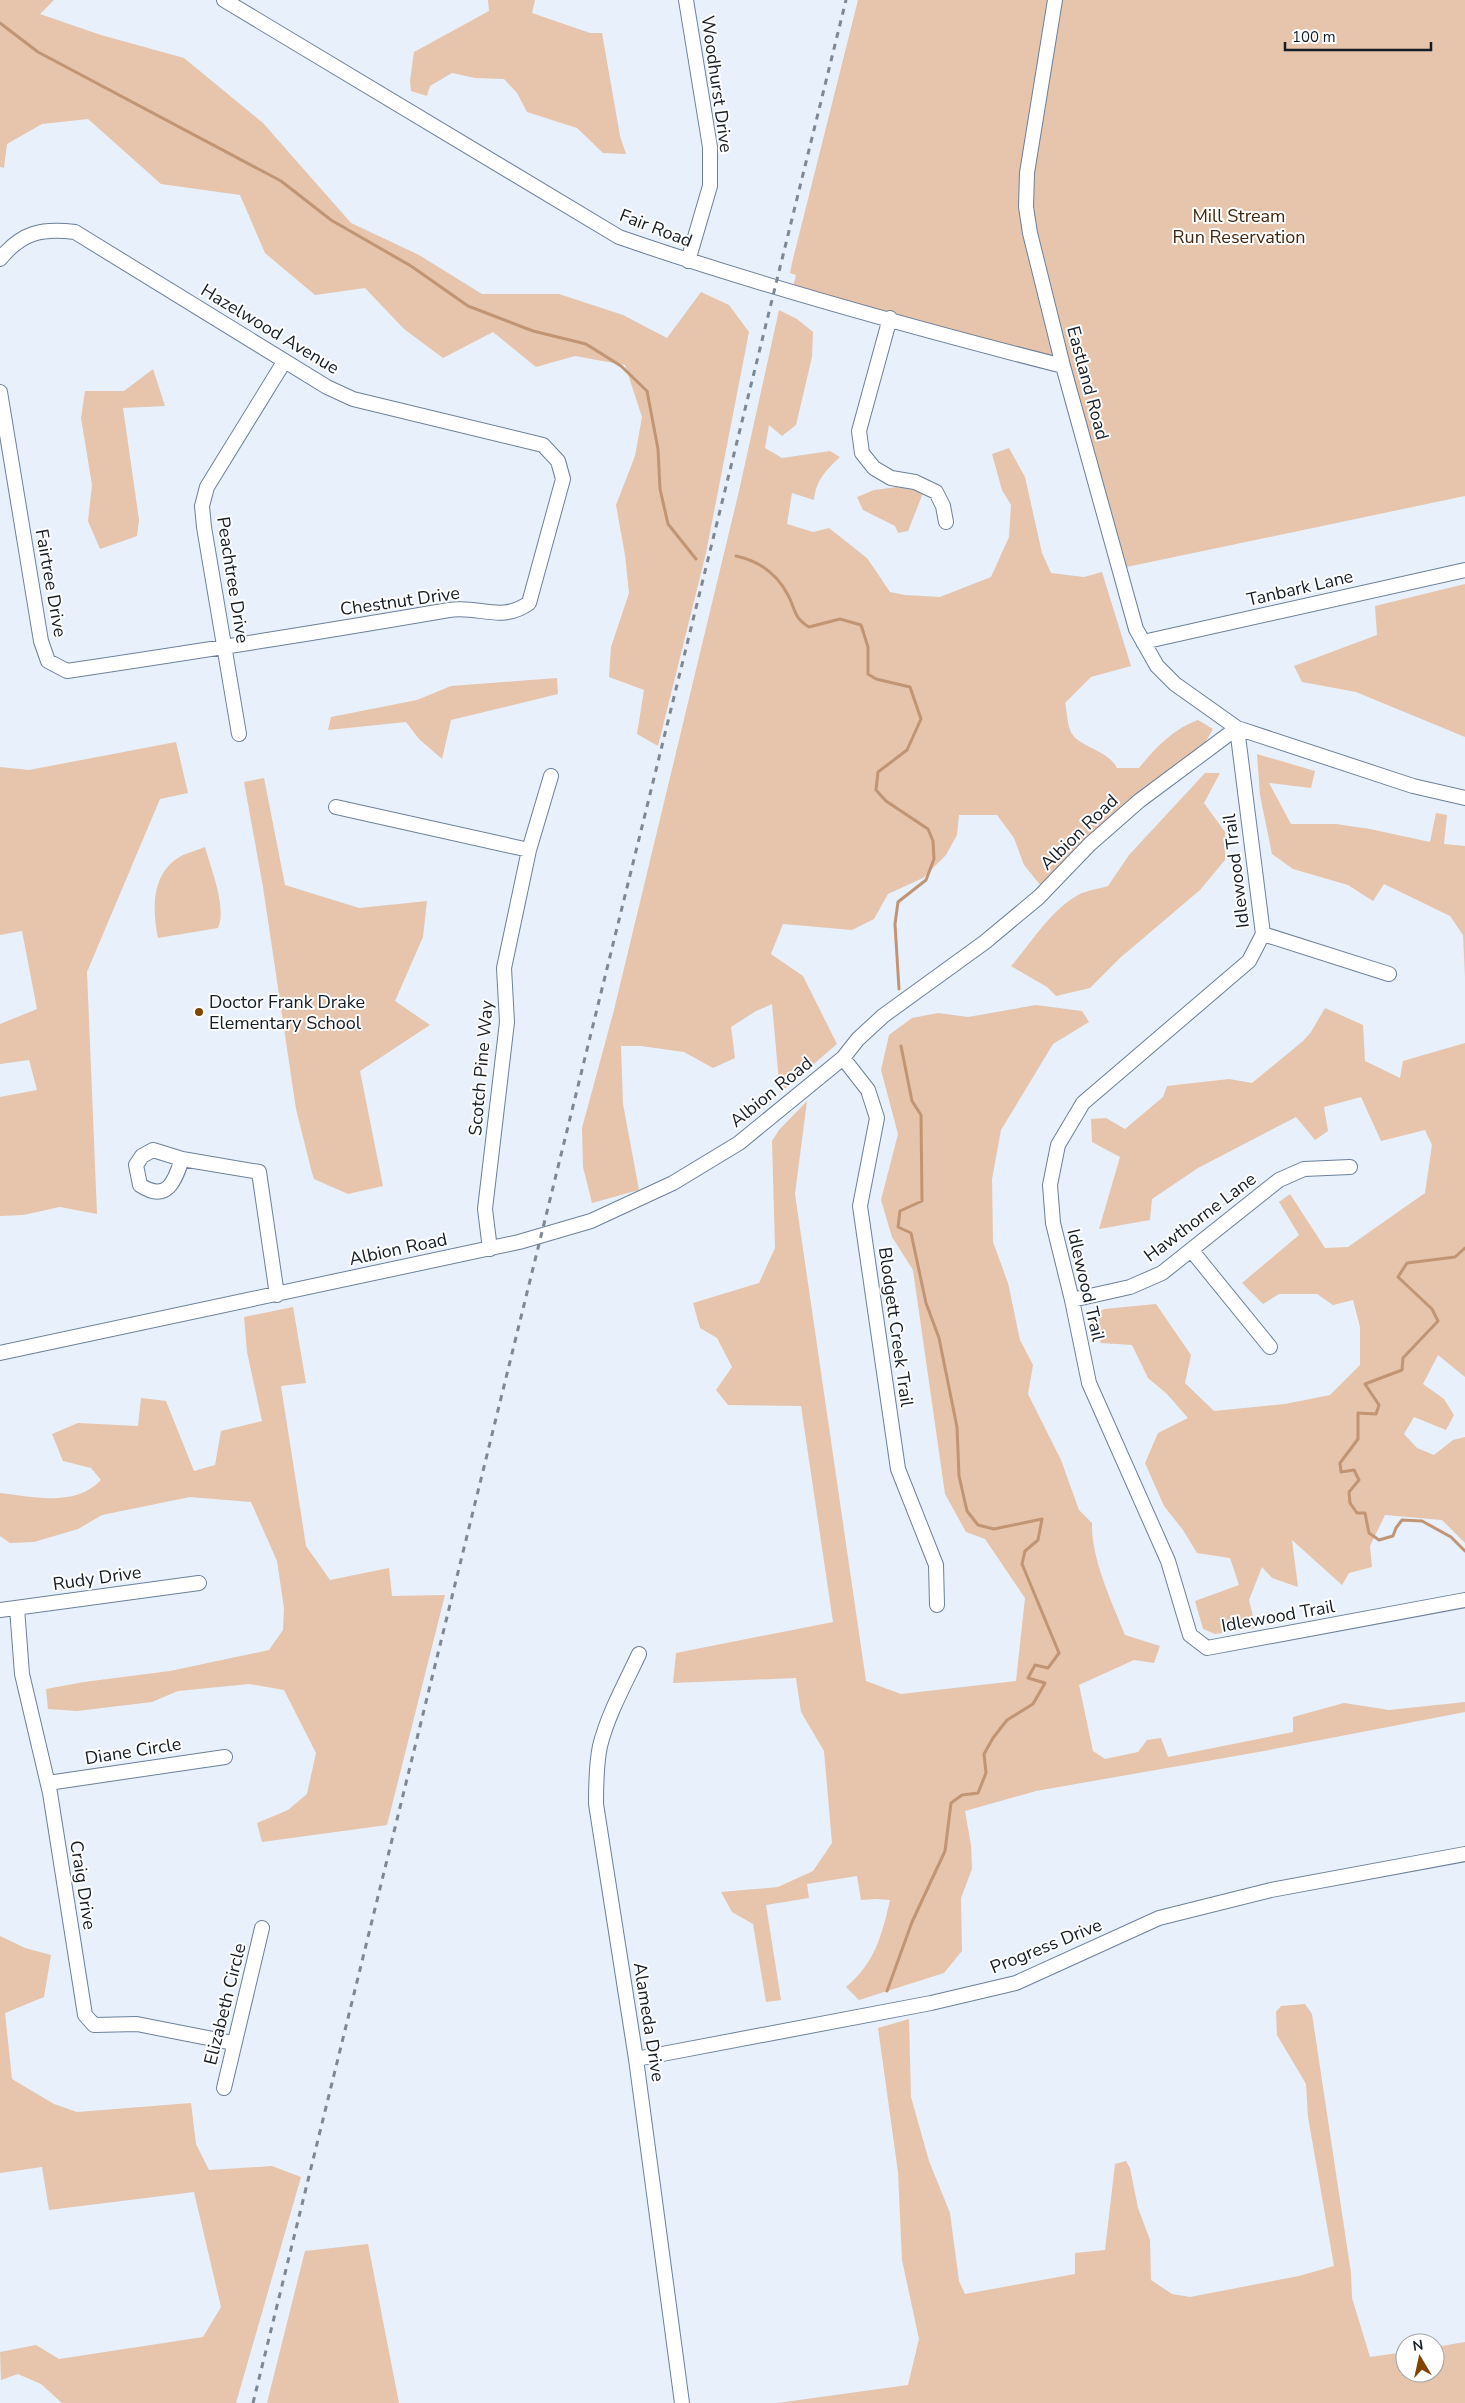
<svg xmlns="http://www.w3.org/2000/svg" width="1465" height="2403" viewBox="0 0 1465 2403" font-family="'Nunito Sans',sans-serif">
	<rect width="100%" height="100%" fill="#e7f0fb"/>
	<!-- green -->
	<path fill="#e6c5ac" d="M 0,0 L 54,0 L 40,14 L 101,35 L 184,58 L 263,123 L 351,223 L 419,255 L 482,294 L 559,294 L 623,315 L 667,338 L 701,292 L 729,305 L 749,332 L 706,553 L 658,746 L 637,734 L 644,690 L 609,677 L 611,647 L 629,593 L 625,555 L 616,505 L 635,456 L 642,417 L 625,365 L 575,356 L 536,367 L 493,332 L 443,358 L 404,329 L 365,288 L 315,295 L 265,253 L 240,195 L 161,184 L 88,119 L 42,124 L 7,144 L 4,168 L 0,167 Z
		M 488,0 L 535,0 L 532,13 L 590,33 L 602,33 L 620,136 L 626,154 L 603,153 L 577,128 L 527,112 L 517,93 L 504,79 L 475,78 L 452,73 L 430,86 L 427,96 L 411,91 L 410,81 L 414,52 L 489,11 Z
		M 858,0 L 1465,0 L 1465,496 L 1117,569 L 1064,369 L 792,291 L 796,275 L 790,273 L 792,263 Z
		M 779,310 L 797,319 L 813,332 L 812,357 L 796,425 L 782,436 L 769,425 L 765,448 L 782,458 L 830,451 L 840,457 C 826,470 816,480 814,500 L 792,493 L 787,524 L 813,532 L 829,528 L 867,558 L 890,592 L 905,595 L 940,597 L 991,577 L 1009,537 L 1011,505 L 1002,490 L 992,454 L 1009,448 L 1025,477 L 1042,553 L 1051,573 L 1084,577 L 1102,572 L 1131,666 L 1091,677 L 1065,703 C 1067,711 1067,722 1070,730 C 1076,747 1108,749 1117,768 L 1139,768 C 1155,748 1173,729 1198,720 L 1213,729 L 1205,743 L 1041,886 L 1024,865 L 1014,838 L 997,815 L 959,815 L 957,835 L 946,855 L 923,878 L 888,894 L 874,919 L 852,930 L 783,924 L 771,954 L 803,976 L 837,1044 L 780,1093 L 772,1004 L 756,1011 L 731,1027 L 735,1058 L 713,1068 L 684,1052 L 641,1046 L 621,1046 L 623,1104 L 639,1190 L 592,1203 L 583,1167 L 582,1128 L 614,1010 L 739,491 Z
		M 153,369 L 165,406 L 123,408 L 139,520 L 137,536 L 100,549 L 88,521 L 92,485 L 81,418 L 85,391 L 124,391 Z
		M 897,487 L 914,489 L 923,493 L 908,531 L 898,533 L 895,526 L 863,510 L 857,497 L 874,490 Z
		M 1465,584 L 1465,737 L 1356,692 L 1302,682 L 1294,666 L 1377,635 L 1375,606 Z
		M 557,678 L 558,694 L 451,720 L 442,759 L 419,739 L 406,722 L 328,730 L 331,717 L 417,700 L 451,686 Z
		M 176,742 L 188,793 L 160,799 L 87,972 L 97,1214 L 60,1207 L 23,1215 L 0,1216 L 0,1097 L 37,1090 L 29,1060 L 0,1064 L 0,1024 L 37,1009 L 22,931 L 0,935 L 0,767 L 29,770 Z
		M 1257,754 L 1315,771 L 1311,788 L 1269,783 L 1291,824 L 1336,824 L 1370,829 L 1430,842 L 1436,813 L 1447,815 L 1444,844 L 1465,846 L 1465,977 L 1463,935 L 1450,916 L 1384,884 L 1373,901 L 1348,885 L 1293,869 L 1272,854 L 1260,795 Z
		M 1205,773 L 1220,773 L 1204,803 L 1225,832 L 1225,860 L 1200,890 L 1120,958 L 1090,988 L 1056,996 L 1047,987 L 1011,966 C 1033,941 1049,912 1078,895 C 1087,890 1099,889 1108,886 L 1129,855 Z
		M 264,778 L 285,885 L 359,908 L 427,901 L 423,937 L 395,1001 L 430,1025 L 360,1071 L 383,1186 L 348,1194 L 314,1179 L 312,1173 L 296,1109 L 263,887 L 244,782 Z
		M 205,847 C 211,869 227,907 218,928 L 158,938 C 152,909 151,871 183,855 C 190,852 198,850 205,847 Z
		M 1036,1005 L 1082,1011 L 1089,1022 L 1053,1044 L 1001,1130 L 992,1179 L 993,1242 L 1008,1283 L 1020,1340 L 1033,1365 L 1028,1394 L 1061,1460 L 1079,1510 L 1092,1523 C 1091,1559 1112,1602 1125,1635 L 1160,1646 L 1154,1663 L 1134,1660 L 1079,1685 L 1093,1751 L 1105,1759 L 1138,1752 L 1147,1740 L 1161,1738 L 1168,1757 L 1293,1732 L 1293,1717 L 1344,1703 L 1389,1710 L 1465,1702 L 1465,1712 L 1264,1751 L 1036,1791 L 965,1811 L 971,1845 L 972,1869 L 961,1898 L 962,1951 L 944,1973 L 859,2000 L 846,1987 C 875,1963 882,1935 890,1900 L 876,1899 L 861,1900 L 857,1876 L 807,1884 L 809,1898 L 766,1905 L 781,2000 L 766,2002 L 753,1924 L 732,1912 L 721,1892 L 778,1887 L 813,1871 L 832,1843 L 824,1751 L 801,1712 L 796,1678 L 673,1683 L 676,1653 L 833,1622 L 801,1406 L 728,1405 L 716,1390 L 732,1367 L 717,1338 L 700,1328 L 693,1303 L 759,1283 L 775,1248 L 772,1141 L 779,1130 L 807,1101 L 795,1194 L 866,1681 L 901,1694 L 1016,1681 L 1025,1598 L 985,1539 L 966,1532 L 945,1494 L 913,1270 L 892,1237 L 881,1200 L 898,1134 L 881,1070 L 889,1035 L 912,1018 L 938,1013 L 968,1017 Z
		M 1325,1008 L 1363,1025 L 1365,1061 L 1400,1078 L 1403,1061 L 1465,1043 L 1465,1377 L 1438,1355 L 1423,1384 L 1444,1399 L 1454,1415 L 1446,1430 L 1414,1417 L 1404,1434 L 1417,1448 L 1434,1455 L 1453,1440 L 1465,1437 L 1465,1543 L 1442,1520 L 1385,1515 L 1370,1546 L 1372,1567 L 1349,1573 L 1342,1585 L 1292,1540 L 1298,1587 L 1272,1578 L 1262,1567 L 1249,1600 L 1256,1628 L 1215,1634 L 1203,1629 L 1195,1601 L 1239,1585 L 1230,1558 L 1197,1553 L 1183,1530 L 1164,1506 L 1145,1463 L 1158,1433 L 1188,1418 L 1167,1394 L 1148,1378 L 1132,1345 L 1101,1343 L 1089,1319 L 1104,1309 L 1156,1304 L 1191,1355 L 1185,1383 L 1214,1411 L 1285,1404 L 1330,1395 L 1360,1365 L 1360,1327 L 1353,1300 L 1333,1305 L 1317,1294 L 1279,1294 L 1263,1304 L 1242,1283 L 1299,1235 L 1279,1202 L 1290,1194 L 1325,1248 L 1348,1247 L 1425,1193 L 1432,1145 L 1425,1130 L 1381,1141 L 1361,1097 L 1324,1107 L 1328,1131 L 1315,1140 L 1296,1117 L 1198,1168 L 1152,1199 L 1150,1220 L 1099,1229 L 1120,1157 L 1092,1142 L 1091,1119 L 1106,1118 L 1125,1129 L 1163,1097 L 1167,1086 L 1229,1079 L 1252,1083 L 1303,1041 L 1311,1032 Z
		M 293,1307 L 306,1383 L 281,1386 L 306,1546 L 330,1580 L 389,1568 L 392,1596 L 445,1595 L 387,1825 L 262,1842 L 257,1823 L 288,1810 L 307,1794 L 316,1753 L 284,1690 L 249,1684 L 178,1691 L 152,1702 L 77,1711 L 48,1709 L 46,1689 L 84,1682 L 170,1671 L 269,1650 L 283,1630 L 284,1608 L 277,1561 L 251,1502 L 190,1497 L 102,1515 L 78,1529 L 34,1542 L 10,1543 L 0,1536 L 0,1493 C 33,1497 76,1507 101,1480 L 91,1468 L 63,1461 L 52,1434 L 78,1423 L 138,1426 L 141,1398 L 166,1401 L 194,1471 L 215,1465 L 221,1431 L 262,1421 L 247,1352 L 244,1317 Z
		M 0,1936 L 25,1948 L 51,1955 L 44,1997 L 5,2013 L 12,2079 L 54,2104 L 77,2112 L 191,2103 L 196,2144 L 209,2170 L 272,2166 L 301,2177 L 236,2403 L 62,2403 L 41,2384 L 18,2374 L 1,2380 L 0,2352 L 36,2345 L 59,2359 L 203,2337 L 221,2307 L 194,2192 L 49,2210 L 42,2167 L 0,2173 Z
		M 1305,2004 L 1312,2014 L 1351,2273 L 1352,2298 L 1370,2357 L 1405,2352 L 1405,2373 L 1435,2373 L 1435,2347 L 1465,2342 L 1465,2403 L 777,2403 L 908,2385 L 919,2339 L 902,2260 L 898,2172 L 878,2028 L 909,2019 L 911,2097 L 929,2161 L 950,2213 L 959,2281 L 965,2294 L 1075,2274 L 1075,2253 L 1105,2250 L 1115,2164 L 1126,2161 L 1130,2168 L 1138,2208 L 1150,2240 L 1151,2280 L 1172,2294 L 1190,2297 L 1299,2276 L 1334,2266 L 1308,2117 L 1306,2084 L 1277,2035 L 1276,2012 L 1281,2006 Z
		M 368,2244 L 399,2403 L 267,2403 L 305,2251 Z"/>
	<g fill="none" stroke-linecap="round" stroke-linejoin="round">
		<!-- stream -->
		<path stroke="#c19574" stroke-width="3" d="M 0,23 L 38,52 L 281,181 L 331,220 L 411,266 L 468,306 L 533,331 L 586,344 L 621,366 L 647,391 L 658,449 L 660,489 L 668,524 L 696,559
			M 736,556 C 759,561 777,574 788,595 C 796,610 793,617 809,627 L 840,619 L 861,625 L 868,647 L 868,674 L 876,679 L 910,687 L 921,719 L 907,750 L 878,772 L 876,790 L 886,801 L 928,829 L 933,841 L 934,859 L 926,880 L 898,902 L 895,924 L 899,989
			M 1465,1248 L 1455,1257 L 1407,1263 L 1398,1277 L 1432,1309 L 1438,1321 L 1403,1358 L 1402,1370 L 1365,1384 L 1379,1405 L 1376,1414 L 1358,1413 L 1358,1439 L 1340,1463 L 1341,1472 L 1354,1470 L 1359,1480 L 1349,1492 L 1350,1503 L 1357,1513 L 1365,1513 L 1369,1533 L 1379,1540 L 1393,1536 L 1396,1528 L 1402,1520 L 1422,1521 L 1451,1537 L 1465,1551
			M 887,1991 L 912,1922 L 945,1851 L 951,1803 L 962,1795 L 978,1793 L 986,1773 L 984,1754 L 993,1738 L 1007,1720 L 1033,1704 L 1045,1683 L 1028,1678 L 1035,1665 L 1048,1668 L 1059,1653 L 1022,1564 L 1025,1551 L 1038,1540 L 1042,1519 L 994,1529 L 978,1525 L 967,1511 L 959,1476 L 957,1427 L 939,1338 L 926,1303 L 911,1233 L 898,1227 L 900,1211 L 922,1201 L 921,1115 L 912,1101 L 901,1046"/>
		<defs>
			<path id="minor" d="M 224,0 L 619,237 C 764,287 914,328 1063,366
				M 686,0 L 710,147 L 710,186 L 688,261
				M 1055,0 L 1027,173 L 1026,207 L 1030,233 L 1063,366 L 1136,629 L 1157,666 L 1175,684 L 1237,728 L 1413,786 L 1465,798
				M 0,259 C 22,232 42,228 75,232 L 327,387 L 353,399 L 543,445 L 558,461 L 563,479 L 529,603 C 501,623 479,605 449,610 C 321,632 194,652 67,671 L 48,661 L 41,641 L 0,392
				M 890,318 L 859,431 L 862,453 L 874,468 L 891,478 L 915,482 L 936,492 L 943,506 L 946,522
				M 1143,642 L 1465,570
				M 1237,728 L 1263,934 L 1249,961 L 1083,1103 L 1058,1145 L 1050,1185 L 1053,1223 L 1072,1300 L 1089,1383 L 1168,1561 L 1190,1635 L 1207,1648 L 1465,1600
				M 239,734 L 204,527 L 202,506 L 207,487 L 284,362
				M 336,807 L 529,850
				M 1263,934 L 1389,974
				M 843,1058 L 868,1090 L 877,1118 L 860,1206 L 898,1469 L 936,1565 L 937,1605
				M 182,1159 C 175,1181 167,1203 140,1185 L 136,1165 L 142,1156 L 153,1150 L 182,1159 L 259,1172 L 277,1295
				M 490,1249 L 485,1209 L 507,1022 L 504,968 L 529,850 L 551,776
				M 1192,1251 L 1270,1347
				M 1072,1300 L 1130,1287 L 1162,1273 L 1279,1180 L 1304,1169 L 1350,1167
				M 0,1353 L 519,1242 L 591,1221 L 673,1183 L 739,1143 L 843,1058 L 858,1039 L 883,1016 L 985,942 L 1039,897 L 1090,844 L 1139,801 L 1237,728
				M 17,1608 L 22,1674 L 50,1793 L 85,2015 L 94,2025 L 137,2024 L 233,2043
				M 0,1610 L 199,1583
				M 639,1654 C 625,1684 608,1714 600,1746 C 596,1765 596,1785 596,1804 L 636,2059 L 682,2403
				M 48,1783 L 225,1757
				M 636,2059 L 931,2003 L 1016,1983 L 1159,1918 L 1271,1890 L 1465,1854
				M 224,2088 L 262,1928"/>
		</defs>
		<!-- minor casing -->
		<use href="#minor" stroke="#6c809a" stroke-width="16"/>
		<!-- minor -->
		<use href="#minor" stroke="#fff" stroke-width="14"/>
		<!-- rail -->
		<path stroke="#7f8892" stroke-width="3" stroke-dasharray="6 6" stroke-linecap="butt" d="M 253,2403 L 846,0"/>
	</g>
	<!-- markers -->
	<circle fill="#814400" stroke="#fff" stroke-width="2" cx="199" cy="1012" r="5"/>
	<g text-anchor="middle" dominant-baseline="central" stroke-width="4" stroke-linejoin="round" paint-order="stroke">
		<!-- street labels -->
		<g font-size="18" fill="#141c26" stroke="#fff">
			<text transform="translate(717 84) rotate(82)">Woodhurst Drive</text>
			<text transform="translate(656 228) rotate(21)">Fair Road</text>
			<text transform="translate(270 329) rotate(31)">Hazelwood Avenue</text>
			<text transform="translate(1088 383) rotate(75)">Eastland Road</text>
			<text transform="translate(233 580) rotate(81)">Peachtree Drive</text>
			<text transform="translate(51 583) rotate(80)">Fairtree Drive</text>
			<text transform="translate(1300 588) rotate(-13)">Tanbark Lane</text>
			<text transform="translate(400 601) rotate(-8)">Chestnut Drive</text>
			<text transform="translate(1079 832) rotate(-44)">Albion Road</text>
			<text transform="translate(1236 871) rotate(-97)">Idlewood Trail</text>
			<text transform="translate(481 1068) rotate(-85)">Scotch Pine Way</text>
			<text transform="translate(771 1092) rotate(-39)">Albion Road</text>
			<text transform="translate(1200 1217) rotate(-37)">Hawthorne Lane</text>
			<text transform="translate(398 1249) rotate(-12)">Albion Road</text>
			<text transform="translate(1086 1285) rotate(77)">Idlewood Trail</text>
			<text transform="translate(896 1327) rotate(82)">Blodgett Creek Trail</text>
			<text transform="translate(97 1578) rotate(-8)">Rudy Drive</text>
			<text transform="translate(1278 1616) rotate(-10)">Idlewood Trail</text>
			<text transform="translate(133 1751) rotate(-9)">Diane Circle</text>
			<text transform="translate(83 1885) rotate(81)">Craig Drive</text>
			<text transform="translate(1046 1946) rotate(-22)">Progress Drive</text>
			<text transform="translate(225 2004) rotate(-76)">Elizabeth Circle</text>
			<text transform="translate(649 2022) rotate(81)">Alameda Drive</text>
		</g>
		<!-- park labels -->
		<g font-size="18" fill="#45260c" stroke="#fff">
			<text x="1239" y="216">Mill Stream<tspan x="1239" dy="21">Run Reservation</tspan></text>
		</g>
		<!-- poi labels -->
		<g font-size="18" fill="#141c26" stroke="#fff" text-anchor="start">
			<text x="209" y="1002">Doctor Frank Drake<tspan x="209" dy="21">Elementary School</tspan></text>
		</g>
	</g>
	<!-- north arrow -->
	<g transform="translate(1420 2358) rotate(351)"><circle r="24" fill="#ffffff" stroke="#a1a4a8"/>
	<path d="M0-4L9 19L0 12L-9 19Z" fill="#814400"/>
	<text y="-8" font-size="14" font-weight="bold" text-anchor="middle" fill="#141c26">N</text>
	</g>
	<!-- scale -->
	<path d="M1285 42v8h146v-8" fill="none" stroke="#141c26" stroke-width="2.5"/>
	<text x="1292" y="42" font-size="15" fill="#141c26" stroke="#ffffff" stroke-width="4" paint-order="stroke">100 m</text>
</svg>
